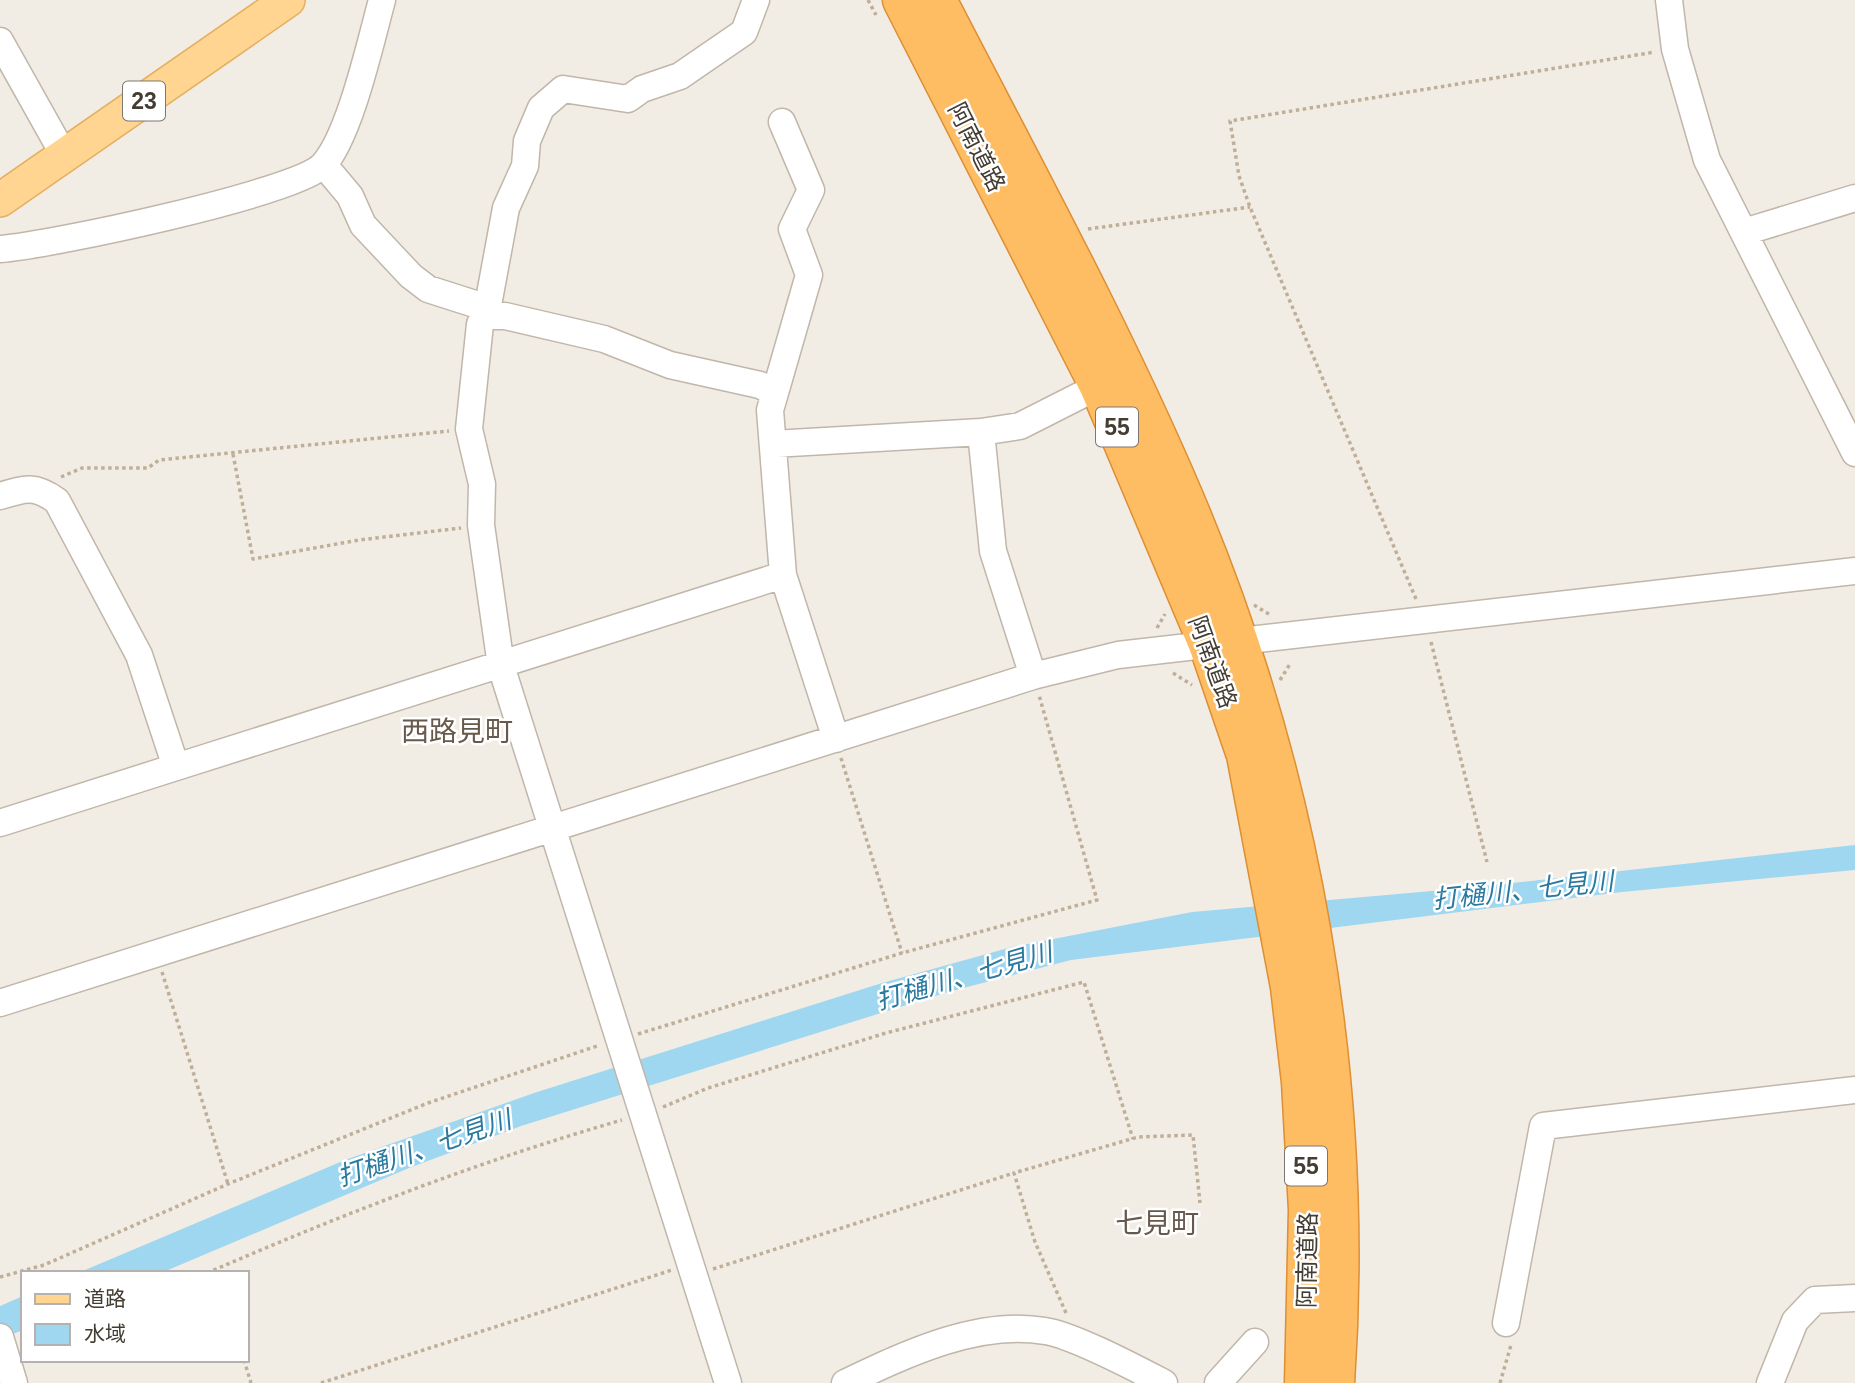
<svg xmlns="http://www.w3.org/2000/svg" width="1855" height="1383" viewBox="0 0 1855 1383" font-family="Helvetica,'Noto Sans JP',sans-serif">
	<rect width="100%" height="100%" fill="#f2ede4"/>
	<!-- water -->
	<path fill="#9fd7f0" d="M 1855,845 L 1855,870 L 1622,892 L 1071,960 L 948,992 L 521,1126 L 409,1168 L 161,1273 L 78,1273 L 345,1160 L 534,1093 L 882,983 L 1012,947 L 1192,912 L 1477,887 Z
		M 23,1296 L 23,1330 L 0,1339 L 0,1306 Z"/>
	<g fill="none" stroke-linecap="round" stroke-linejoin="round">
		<defs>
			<path id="minor" d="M 1669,0 L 1675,49 L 1707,160 L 1855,453
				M 0,41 L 65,157
				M 324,165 L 350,196 L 363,225 L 411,276 L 428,289 L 478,305 L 486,316
				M 1744,232 L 1855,198
				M 0,249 C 47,246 297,193 323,165 C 350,136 371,40 382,0
				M 486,316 L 505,316 L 604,339 L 670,365 L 760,385 L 775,393 L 770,410 L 783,575 L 836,739
				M 775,393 L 809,275 L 792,229 L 811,190 L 782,122
				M 981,432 L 993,551 L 1033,676
				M 773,444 L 981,432 L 1020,426 L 1099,386
				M 0,496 C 26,488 35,485 57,501 L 139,655 L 176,767 L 0,823
				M 176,767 L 783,575
				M 0,1003 L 1033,676 L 1118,655 L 1855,571
				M 1506,1323 L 1543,1126 L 1855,1090
				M 0,1337 L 14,1383
				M 728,1383 L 501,666 L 481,525 L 482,484 L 469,429 L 480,324 L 486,316 L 506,208 L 525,166 L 527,141 L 541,108 L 563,89 L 628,99 L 642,89 L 680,76 L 744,32 L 756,0
				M 845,1383 C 904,1355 978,1319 1045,1331 C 1073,1335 1137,1369 1164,1383
				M 1218,1383 L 1255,1342
				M 1770,1383 L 1795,1321 L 1815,1300 L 1855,1298"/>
			<path id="major" d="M 0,200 L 288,0"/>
			<path id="highway" d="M 902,0 L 1099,386 L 1208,644 L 1246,755 L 1290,987 L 1301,1082 L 1308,1210 L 1304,1383
				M 937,0 C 1021,163 1110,325 1182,493 C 1301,770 1356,1083 1335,1383"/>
		</defs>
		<!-- minor casing -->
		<use href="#minor" stroke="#c1b6aa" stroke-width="29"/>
		<!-- major casing -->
		<use href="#major" stroke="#e4b061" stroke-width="36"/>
		<!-- highway casing -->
		<use href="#highway" stroke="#de8e33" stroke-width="41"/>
		<!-- path -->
		<path stroke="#bfae98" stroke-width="3.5" stroke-dasharray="3.5 3.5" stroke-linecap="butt" d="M 868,0 L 876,15
			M 1088,229 L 1250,207
			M 233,454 L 253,559 L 359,540 L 461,528
			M 61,477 L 82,468 L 148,468 L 159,460 L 449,431
			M 1416,599 L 1250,207 L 1239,176 L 1230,121 L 1655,52
			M 1254,605 L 1272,616
			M 1157,628 L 1165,614
			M 1431,642 L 1487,862
			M 1173,673 L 1192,685
			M 1280,680 L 1290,664
			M 841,758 L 902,953
			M 162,972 L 228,1184
			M 638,1034 L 902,953 L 1097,900 L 1039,695
			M 663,1107 L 708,1088 L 886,1033 L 1084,982 L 1133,1139
			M 713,1269 L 1014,1173
			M 207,1273 C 343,1214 480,1161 622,1120
			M 0,1277 L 44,1265 L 228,1184 L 428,1103 L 600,1045
			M 1066,1313 L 1035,1242 L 1014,1173 L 1138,1137 L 1193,1135 L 1200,1203
			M 244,1360 L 251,1383
			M 321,1383 L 672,1270
			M 1500,1383 L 1511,1345"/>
		<!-- minor -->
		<use href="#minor" stroke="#fff" stroke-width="26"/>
		<!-- major -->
		<use href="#major" stroke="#ffd591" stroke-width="33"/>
		<!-- highway -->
		<use href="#highway" stroke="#febc63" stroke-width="38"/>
	</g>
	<g text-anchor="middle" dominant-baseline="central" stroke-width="5" stroke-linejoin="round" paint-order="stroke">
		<!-- shield labels -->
		<g fill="#fff" stroke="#7c7771" stroke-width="2">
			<rect x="123" y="81.5" width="42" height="39" rx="5"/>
			<rect x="1096" y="407.5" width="42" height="39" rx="5"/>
			<rect x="1285" y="1146.5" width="42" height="39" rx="5"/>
		</g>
		<g font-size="23" font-weight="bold" fill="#443d34">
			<text x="144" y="101">23</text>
			<text x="1117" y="427">55</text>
			<text x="1306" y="1166">55</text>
		</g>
		<!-- street labels -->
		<g font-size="24" fill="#443d34" stroke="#fff">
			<text transform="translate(977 147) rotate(63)">阿南道路</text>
			<text transform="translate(1213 662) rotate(70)">阿南道路</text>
			<text transform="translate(1307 1260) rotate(-89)">阿南道路</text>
		</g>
		<!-- water labels -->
		<g font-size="26" font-style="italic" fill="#2a7aa0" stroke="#fff">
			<text transform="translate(1523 890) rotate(-6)">打樋川、七見川</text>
			<text transform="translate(964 976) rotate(-16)">打樋川、七見川</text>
			<text transform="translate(424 1148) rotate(-19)">打樋川、七見川</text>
		</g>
		<!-- quarter labels -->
		<g font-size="28" fill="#67594b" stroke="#fff">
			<text x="457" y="731">西路見町</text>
			<text x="1157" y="1223">七見町</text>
		</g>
	</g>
	<!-- legend -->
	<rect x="21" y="1271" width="228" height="91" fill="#ffffff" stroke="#b4b1ae" stroke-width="2"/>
	<rect x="35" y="1294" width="35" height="10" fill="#ffd591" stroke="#b4b1ae" stroke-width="2"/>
	<text x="84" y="1306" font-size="21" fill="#443d34">道路</text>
	<rect x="35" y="1324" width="35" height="21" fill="#9fd7f0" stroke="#b4b1ae" stroke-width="2"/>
	<text x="84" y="1341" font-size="21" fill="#443d34">水域</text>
</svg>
